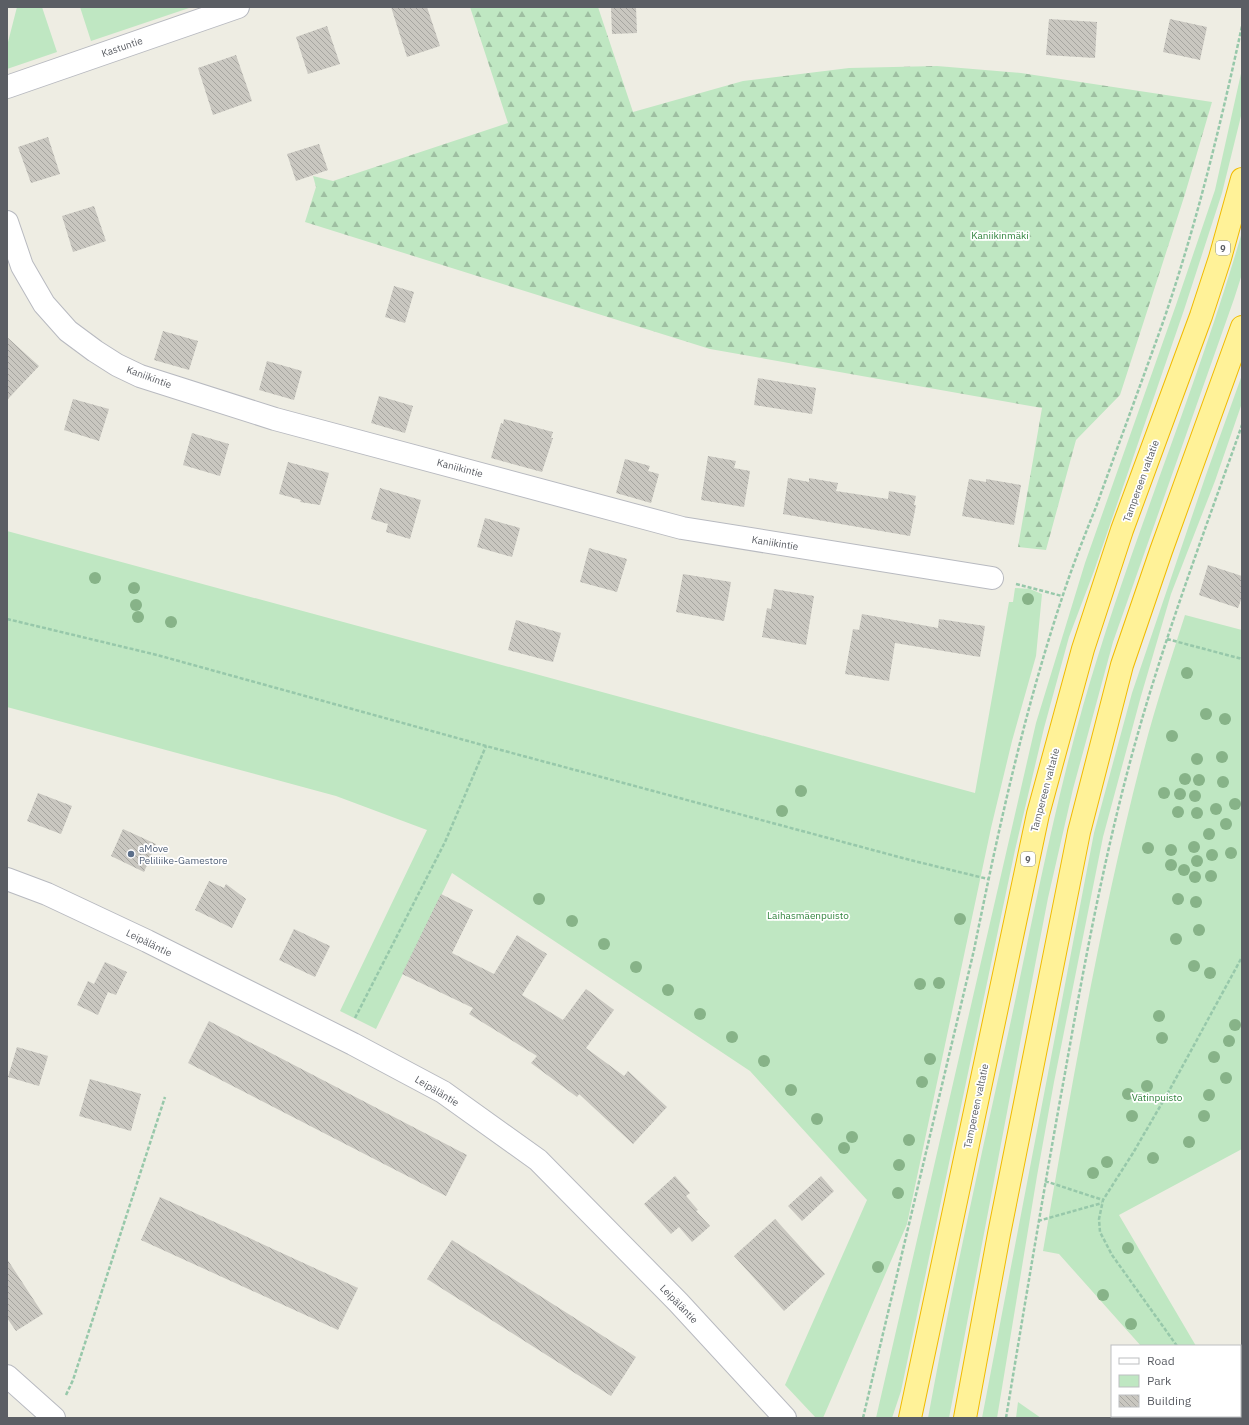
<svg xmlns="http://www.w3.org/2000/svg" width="1249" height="1425" viewBox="0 0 1249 1425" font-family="'IBM Plex Sans',sans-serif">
	<defs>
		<pattern id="forest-firs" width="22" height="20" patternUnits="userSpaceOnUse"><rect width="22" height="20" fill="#bfe7c2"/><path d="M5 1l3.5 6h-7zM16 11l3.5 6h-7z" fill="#9ebea1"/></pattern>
		<pattern id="building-back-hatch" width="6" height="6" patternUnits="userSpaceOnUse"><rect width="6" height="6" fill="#c9c7c0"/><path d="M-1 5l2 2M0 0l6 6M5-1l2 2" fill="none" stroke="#a6a5a0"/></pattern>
	</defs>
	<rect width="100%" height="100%" fill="#eeede3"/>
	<!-- green -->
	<path fill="#bfe7c2" d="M 17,7 L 42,7 L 57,52 L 7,69 L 7,46 Z
		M 80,7 L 192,7 L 91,41 Z
		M 1242,69 L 1242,112 L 1222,193 L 1184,310 L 1094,571 L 1069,637 L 1044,728 L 1015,850 L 901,1391 L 892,1418 L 876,1418 L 1036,723 L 1085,563 L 1176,305 L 1215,190 Z
		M 1242,232 L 1242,274 L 1234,299 L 1113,642 L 1073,789 L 1048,898 L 1026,1012 L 949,1418 L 928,1418 C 952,1286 981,1156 1010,1025 C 1033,918 1053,811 1083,706 C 1129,545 1196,392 1242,232 Z
		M 1242,375 L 1242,403 L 1215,481 L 1171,594 L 1141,696 L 1103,837 L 1054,1082 L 1037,1176 L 997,1418 L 982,1418 L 1094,833 L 1132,693 L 1206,475 Z
		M 7,531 L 975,793 L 1009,602 L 1013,602 L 1015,588 L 1030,589 L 1042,594 L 1036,656 L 1012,741 L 991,828 L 907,1224 L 823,1418 L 816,1418 L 785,1385 L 867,1200 L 750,1071 L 452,873 L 376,1029 L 340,1011 L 427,830 L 336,796 L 7,707 Z
		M 1185,615 L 1242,630 L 1242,1149 L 1119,1215 L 1196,1346 L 1141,1346 L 1059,1254 L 1043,1251 C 1072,1083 1101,915 1144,750 C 1156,704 1171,659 1185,615 Z
		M 1018,1402 L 1041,1418 L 1016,1418 Z
		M 1204,1416 L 1238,1416 L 1239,1418 L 1206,1418 Z"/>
	<!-- forest -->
	<path fill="url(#forest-firs)" d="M 470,7 L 598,7 L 633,112 L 743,81 L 849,68 L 937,66 L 1021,73 L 1212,102 L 1185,194 L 1120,395 L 1076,440 L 1046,550 L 1018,547 L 1042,408 L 710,349 L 305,222 L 316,187 L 313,176 L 333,181 L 508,123 Z"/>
	<!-- building -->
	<path fill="url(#building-back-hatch)" d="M 391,7 L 427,7 L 440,46 L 407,57 Z
		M 611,7 L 636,7 L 637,33 L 612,34 Z
		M 1049,19 L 1097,22 L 1095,58 L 1046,55 Z
		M 1170,19 L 1207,27 L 1200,60 L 1163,52 Z
		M 327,26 L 340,64 L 308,74 L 296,37 Z
		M 236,55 L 252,101 L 213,115 L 198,68 Z
		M 48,137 L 60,174 L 31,183 L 18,147 Z
		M 319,144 L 328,170 L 296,181 L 287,154 Z
		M 94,206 L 106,241 L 73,252 L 62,216 Z
		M 394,286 L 414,292 L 405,323 L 385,317 Z
		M 163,331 L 198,341 L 189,370 L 154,360 Z
		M 7,337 L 39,366 L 7,400 Z
		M 267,361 L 302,371 L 294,400 L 259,390 Z
		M 758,378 L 816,388 L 812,414 L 754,405 Z
		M 379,396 L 413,406 L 405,433 L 371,423 Z
		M 73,399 L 109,409 L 99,441 L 64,430 Z
		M 504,419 L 553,432 L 551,438 L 553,438 L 542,472 L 491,458 L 501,423 L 503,424 Z
		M 192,433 L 229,444 L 220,476 L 183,465 Z
		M 708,456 L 736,461 L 734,468 L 750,471 L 744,507 L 701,500 Z
		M 625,459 L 650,466 L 648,471 L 659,474 L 651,503 L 616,493 Z
		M 288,462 L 329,473 L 320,505 L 300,502 L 301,500 L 279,494 Z
		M 788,478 L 809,482 L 809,478 L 838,483 L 836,491 L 888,499 L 889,491 L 916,496 L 914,505 L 916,505 L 910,536 L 783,514 Z
		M 969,479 L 986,482 L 986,479 L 1021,485 L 1014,525 L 962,516 Z
		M 380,488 L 421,500 L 410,539 L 386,532 L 388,524 L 371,519 Z
		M 485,518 L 520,528 L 512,557 L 477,547 Z
		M 589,548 L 627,559 L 617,592 L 580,582 Z
		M 1208,565 L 1242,576 L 1242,597 L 1238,608 L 1199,595 Z
		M 683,574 L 731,582 L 724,621 L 676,612 Z
		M 774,589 L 814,596 L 806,645 L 762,637 L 767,608 L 771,609 Z
		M 862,614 L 938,628 L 939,619 L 985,626 L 980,657 L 895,643 L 889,681 L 845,674 L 853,629 L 859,630 Z
		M 516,620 L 561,633 L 553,662 L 508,650 Z
		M 38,793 L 72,806 L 61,834 L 27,821 Z
		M 123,829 L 156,844 L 144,872 L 111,856 Z
		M 209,881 L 224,888 L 226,884 L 246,899 L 232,928 L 195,910 Z
		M 441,894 L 473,910 L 452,953 L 494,974 L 517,935 L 547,954 L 522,995 L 563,1020 L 586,989 L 614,1010 L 586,1048 L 624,1076 L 628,1071 L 667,1107 L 633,1144 L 579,1094 L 577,1097 L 531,1063 L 537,1056 L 469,1014 L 473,1008 L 402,974 Z
		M 294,929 L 330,946 L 315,977 L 279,960 Z
		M 105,962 L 127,972 L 116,995 L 108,992 L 98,1015 L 77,1005 L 88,981 L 94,984 Z
		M 209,1021 L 467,1155 L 446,1196 L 188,1063 Z
		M 17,1047 L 48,1056 L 39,1086 L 8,1077 Z
		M 90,1079 L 141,1094 L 131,1131 L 79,1116 Z
		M 675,1176 L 690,1193 L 686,1196 L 698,1210 L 696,1211 L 710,1226 L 692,1242 L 679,1227 L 671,1234 L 644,1204 Z
		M 821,1176 L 834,1191 L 802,1221 L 788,1206 Z
		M 160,1197 L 358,1288 L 338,1330 L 141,1240 Z
		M 775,1219 L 825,1274 L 784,1311 L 734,1256 Z
		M 452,1240 L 636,1357 L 611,1396 L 427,1279 Z
		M 7,1259 L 43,1314 L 16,1331 L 7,1318 Z"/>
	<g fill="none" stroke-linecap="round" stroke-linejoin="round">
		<defs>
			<path id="minor" d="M 7,87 L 238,7
				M 7,222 L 22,266 L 44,304 L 68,331 L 95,351 L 117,365 L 140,376 L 275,419 L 682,528 L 992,578
				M 7,879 L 47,894 L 147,941 L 353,1044 L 443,1092 L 538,1160 L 678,1302 L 785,1418
				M 7,1376 L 54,1418"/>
			<path id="trunk" d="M 910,1418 L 1038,814 L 1083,649 L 1122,530 L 1201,316 L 1220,258 L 1242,179
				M 965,1418 L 999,1234 L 1079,832 L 1122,665 L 1161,551 L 1242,327"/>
		</defs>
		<!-- minor casing -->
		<use href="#minor" stroke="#b8bac0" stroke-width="24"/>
		<!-- trunk casing -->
		<use href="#trunk" stroke="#f1bb00" stroke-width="24"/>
		<!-- path -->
		<path stroke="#97c8aa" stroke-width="2.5" stroke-dasharray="4 2" stroke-linecap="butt" d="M 1016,584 L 1062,596
			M 7,619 L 157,655 L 486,746 L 910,860 L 988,879
			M 1167,639 L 1242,659
			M 355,1018 L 445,842 L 486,746
			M 1045,1181 L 1103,1200
			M 1038,1221 L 1102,1203
			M 1177,1346 L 1112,1255 L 1100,1232 L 1099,1219 L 1103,1200 L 1133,1153 L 1169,1091 L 1242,957
			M 66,1395 L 73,1380 L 165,1097
			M 1227,1416 L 1229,1418
			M 863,1418 L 974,950 C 998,831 1024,712 1062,598 C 1072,567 1084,537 1096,507 C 1118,446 1140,386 1162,325 C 1196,227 1220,127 1242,26
			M 1006,1418 C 1025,1303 1044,1188 1065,1073 C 1084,965 1104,857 1133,751 C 1163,641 1204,533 1242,425"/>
		<!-- minor -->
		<use href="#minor" stroke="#fff" stroke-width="22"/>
		<!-- trunk -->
		<use href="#trunk" stroke="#fff298" stroke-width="22"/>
	</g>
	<!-- trees -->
	<g fill="#87b388">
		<circle cx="95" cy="578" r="6"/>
		<circle cx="134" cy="588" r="6"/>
		<circle cx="1028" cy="599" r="6"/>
		<circle cx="136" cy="605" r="6"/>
		<circle cx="138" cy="617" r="6"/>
		<circle cx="171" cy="622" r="6"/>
		<circle cx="1187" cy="673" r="6"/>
		<circle cx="1206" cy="714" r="6"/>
		<circle cx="1225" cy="719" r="6"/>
		<circle cx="1172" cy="736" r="6"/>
		<circle cx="1222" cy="757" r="6"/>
		<circle cx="1197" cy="759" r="6"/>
		<circle cx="1185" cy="779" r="6"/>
		<circle cx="1199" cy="780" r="6"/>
		<circle cx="1223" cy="782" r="6"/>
		<circle cx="801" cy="791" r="6"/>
		<circle cx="1164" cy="793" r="6"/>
		<circle cx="1180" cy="794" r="6"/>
		<circle cx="1195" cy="796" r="6"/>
		<circle cx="1235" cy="804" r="6"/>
		<circle cx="1216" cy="809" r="6"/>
		<circle cx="782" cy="811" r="6"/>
		<circle cx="1178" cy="812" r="6"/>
		<circle cx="1197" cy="813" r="6"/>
		<circle cx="1226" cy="824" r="6"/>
		<circle cx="1209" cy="834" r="6"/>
		<circle cx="1194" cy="847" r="6"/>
		<circle cx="1148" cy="848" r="6"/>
		<circle cx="1171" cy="850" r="6"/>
		<circle cx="1231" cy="853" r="6"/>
		<circle cx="1212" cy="855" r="6"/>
		<circle cx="1197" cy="861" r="6"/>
		<circle cx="1171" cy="865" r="6"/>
		<circle cx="1184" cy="870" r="6"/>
		<circle cx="1211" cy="876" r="6"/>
		<circle cx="1195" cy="877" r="6"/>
		<circle cx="539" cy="899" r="6"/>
		<circle cx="1178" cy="899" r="6"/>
		<circle cx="1196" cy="902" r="6"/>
		<circle cx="960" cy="919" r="6"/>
		<circle cx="572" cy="921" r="6"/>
		<circle cx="1199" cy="930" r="6"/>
		<circle cx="1176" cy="939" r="6"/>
		<circle cx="604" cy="944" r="6"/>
		<circle cx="1194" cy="966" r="6"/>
		<circle cx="636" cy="967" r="6"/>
		<circle cx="1210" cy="973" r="6"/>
		<circle cx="939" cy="983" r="6"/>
		<circle cx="920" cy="984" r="6"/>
		<circle cx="668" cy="990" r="6"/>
		<circle cx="700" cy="1014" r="6"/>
		<circle cx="1159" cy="1016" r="6"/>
		<circle cx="1235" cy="1025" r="6"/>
		<circle cx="732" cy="1037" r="6"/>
		<circle cx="1162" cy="1038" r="6"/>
		<circle cx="1229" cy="1041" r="6"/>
		<circle cx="1214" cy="1057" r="6"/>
		<circle cx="930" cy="1059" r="6"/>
		<circle cx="764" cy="1061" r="6"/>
		<circle cx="1226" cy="1078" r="6"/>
		<circle cx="922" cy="1082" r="6"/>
		<circle cx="1147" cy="1086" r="6"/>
		<circle cx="791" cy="1090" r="6"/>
		<circle cx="1128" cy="1094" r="6"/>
		<circle cx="1209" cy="1095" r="6"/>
		<circle cx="1132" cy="1116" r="6"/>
		<circle cx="1204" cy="1116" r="6"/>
		<circle cx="817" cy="1119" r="6"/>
		<circle cx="852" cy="1137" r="6"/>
		<circle cx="909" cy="1140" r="6"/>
		<circle cx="1189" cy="1142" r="6"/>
		<circle cx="844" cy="1148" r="6"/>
		<circle cx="1153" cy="1158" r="6"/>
		<circle cx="1107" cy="1162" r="6"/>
		<circle cx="899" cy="1165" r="6"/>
		<circle cx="1093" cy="1173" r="6"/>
		<circle cx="898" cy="1193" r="6"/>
		<circle cx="1128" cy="1248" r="6"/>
		<circle cx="878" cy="1267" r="6"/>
		<circle cx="1103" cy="1295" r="6"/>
		<circle cx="1131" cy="1324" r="6"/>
	</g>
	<!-- markers -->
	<circle fill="#5c6f8a" stroke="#fff" stroke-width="1.5" cx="131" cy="854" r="4"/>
	<g text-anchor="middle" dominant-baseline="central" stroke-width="3.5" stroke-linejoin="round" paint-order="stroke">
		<!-- shield labels -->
		<g fill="#fff" stroke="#8c8e92" stroke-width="1">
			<rect x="1216" y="241" width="14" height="14" rx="3"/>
			<rect x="1021" y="852" width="14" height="14" rx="3"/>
		</g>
		<g font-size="9" font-weight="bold" fill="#5b5e64">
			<text x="1223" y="248">9</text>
			<text x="1028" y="859">9</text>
		</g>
		<!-- street labels -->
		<g font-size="10" fill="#5b5e64" stroke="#fff">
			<text transform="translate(122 47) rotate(-19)">Kastuntie</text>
			<text transform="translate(149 377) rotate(20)">Kaniikintie</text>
			<text transform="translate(460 468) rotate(15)">Kaniikintie</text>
			<text transform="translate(1141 481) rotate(-70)">Tampereen valtatie</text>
			<text transform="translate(775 543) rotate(9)">Kaniikintie</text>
			<text transform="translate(1045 790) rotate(-75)">Tampereen valtatie</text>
			<text transform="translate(149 943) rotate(26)">Leipäläntie</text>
			<text transform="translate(437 1091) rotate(31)">Leipäläntie</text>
			<text transform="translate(976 1106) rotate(-78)">Tampereen valtatie</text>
			<text transform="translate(679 1304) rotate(46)">Leipäläntie</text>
		</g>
		<!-- park labels -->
		<g font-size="10" fill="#32843e" stroke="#fff">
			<text x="1000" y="235">Kaniikinmäki</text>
			<text x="808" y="915">Laihasmäenpuisto</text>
			<text x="1157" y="1097">Vätinpuisto</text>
		</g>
		<!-- service labels -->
		<g font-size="10" fill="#4e5e75" stroke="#fff" text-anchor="start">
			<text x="139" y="848">aMove<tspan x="139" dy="12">Peliliike-Gamestore</tspan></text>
		</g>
	</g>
	<!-- border -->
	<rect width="1249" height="1425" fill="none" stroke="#5b5e64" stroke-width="16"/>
	<!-- legend -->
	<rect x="1111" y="1345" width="130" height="72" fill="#ffffff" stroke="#bdbfc1"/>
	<rect x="1119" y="1358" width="20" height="6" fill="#ffffff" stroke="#bdbfc1"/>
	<text x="1147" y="1365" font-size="12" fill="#5b5e64">Road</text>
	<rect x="1119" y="1375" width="20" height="12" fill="#bfe7c2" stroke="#bdbfc1"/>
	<text x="1147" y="1385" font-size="12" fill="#5b5e64">Park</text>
	<rect x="1119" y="1395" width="20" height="12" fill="url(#building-back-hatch)" stroke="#bdbfc1"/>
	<text x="1147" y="1405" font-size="12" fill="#5b5e64">Building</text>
</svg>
